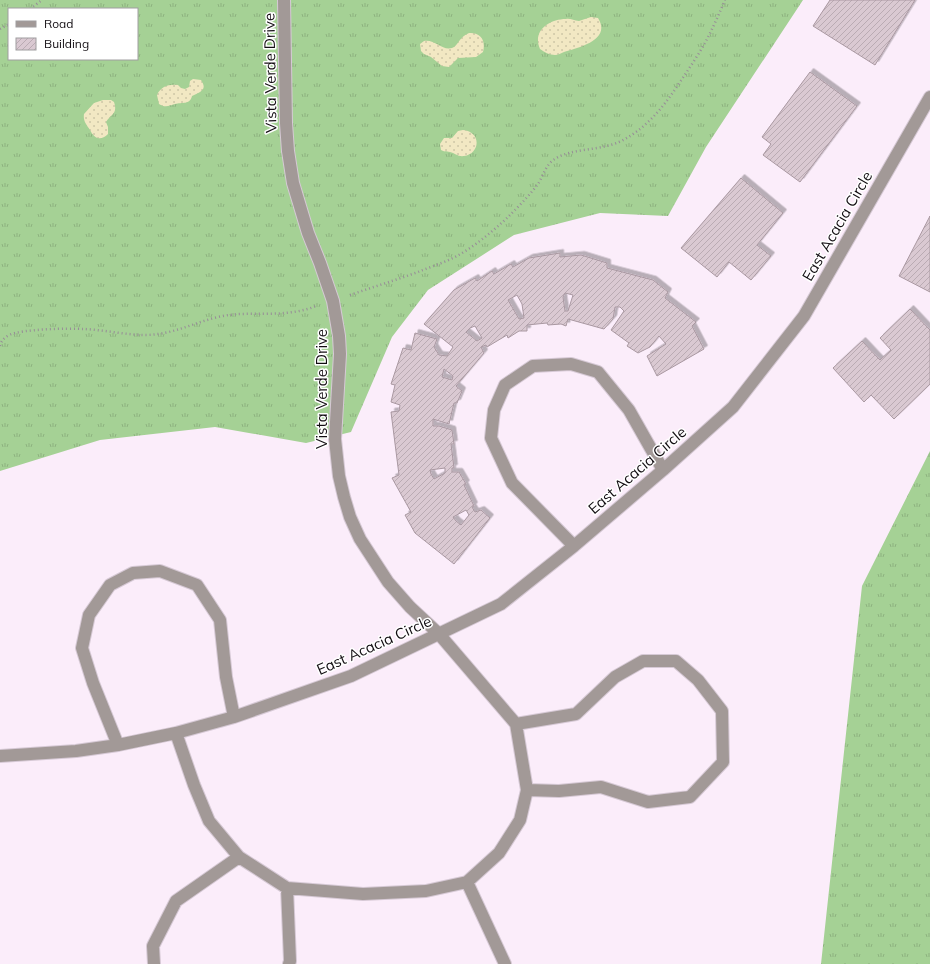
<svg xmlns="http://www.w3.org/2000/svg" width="930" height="964" viewBox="0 0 930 964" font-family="Mulish,sans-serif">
	<defs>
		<pattern id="grass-tufts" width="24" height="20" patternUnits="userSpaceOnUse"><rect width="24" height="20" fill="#a5d195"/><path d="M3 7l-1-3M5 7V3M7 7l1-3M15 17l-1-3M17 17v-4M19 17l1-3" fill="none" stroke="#8db27f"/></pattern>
		<pattern id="sand-dots" width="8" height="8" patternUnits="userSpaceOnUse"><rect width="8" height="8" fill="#f2e8c3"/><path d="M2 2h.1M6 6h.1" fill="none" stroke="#cec6a6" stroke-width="1.8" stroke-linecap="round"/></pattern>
		<pattern id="building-hatch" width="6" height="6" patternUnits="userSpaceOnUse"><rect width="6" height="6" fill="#dac9d2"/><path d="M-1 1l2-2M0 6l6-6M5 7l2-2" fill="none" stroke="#baabb3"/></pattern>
		<filter id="shadow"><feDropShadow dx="3.5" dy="-3.5" stdDeviation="0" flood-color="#0004"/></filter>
	</defs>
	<rect width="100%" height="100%" fill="#fbedfa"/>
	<!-- grass -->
	<path fill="url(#grass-tufts)" fill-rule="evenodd" d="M 0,0 L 803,0 L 706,147 L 668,216 L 600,213 L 514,235 L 428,290 L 392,337 L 351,432 L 306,443 L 215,427 L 100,440 L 0,471 ZM 9,9 L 137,9 L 137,59 L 9,59 Z
		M 930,451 L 930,964 L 821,964 L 862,586 Z"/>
	<!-- sand -->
	<path fill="url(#sand-dots)" d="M 591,17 L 598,18 C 612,40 578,48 564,52 C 561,53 558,55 555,55 C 550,55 544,52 540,49 C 532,31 549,19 566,19 C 570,18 574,21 579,21 C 583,20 587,18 591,17 Z
		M 469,33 C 481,32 486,41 483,52 L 476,57 L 458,58 L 449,67 L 442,66 L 431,57 L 424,54 L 421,51 L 420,44 L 424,41 C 435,39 442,51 452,48 C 458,46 459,37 469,33 Z
		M 193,79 L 201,80 C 208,90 200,92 192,96 C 190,105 182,102 175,104 C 169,106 165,108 159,104 L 157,95 C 161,86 169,84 178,85 L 181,88 L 185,89 L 189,87 L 190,81 Z
		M 103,100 L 111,100 L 114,102 C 118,114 111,114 106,122 L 108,127 L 108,134 C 100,142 94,138 90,130 C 86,124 83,121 84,114 L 94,103 Z
		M 463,130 C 482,132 480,154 464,156 C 458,157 455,153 450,152 C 446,151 444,152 441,150 L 440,144 L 444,138 L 452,138 L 458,131 Z"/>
	<!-- building -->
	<path fill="url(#building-hatch)" stroke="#a998a1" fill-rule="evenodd" filter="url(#shadow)" d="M 830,0 L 915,0 L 875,65 L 813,26 Z
		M 810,72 L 857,106 L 800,182 L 763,155 L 771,144 L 762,137 Z
		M 741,178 L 783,213 L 757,245 L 771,256 L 751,280 L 729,262 L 717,277 L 681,248 Z
		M 930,216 L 930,292 L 899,276 Z
		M 560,253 L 560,257 L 581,255 L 607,263 L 607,268 L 653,280 L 668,292 L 665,298 L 696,322 L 692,326 L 704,349 L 657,376 L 647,356 L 666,344 L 659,336 L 650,347 L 638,353 L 627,346 L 629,343 L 611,330 L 624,311 L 620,307 L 615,307 L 613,319 L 604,329 L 568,319 L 566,326 L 561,324 L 548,325 L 547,323 L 527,325 L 527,331 L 519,331 L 508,338 L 507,335 L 487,347 L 486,345 L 481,347 L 484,353 L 456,386 L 462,391 L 457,403 L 454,403 L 449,424 L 433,419 L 433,426 L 439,426 L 452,430 L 454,444 L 451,444 L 454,468 L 452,468 L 452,472 L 459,472 L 466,484 L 464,485 L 474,506 L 472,507 L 475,512 L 481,510 L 490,518 L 454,564 L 415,533 L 405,515 L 411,512 L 392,478 L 399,475 L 391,412 L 399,411 L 400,405 L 391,402 L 395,385 L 391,384 L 403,348 L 411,350 L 415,333 L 437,339 L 434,347 L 439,355 L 447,356 L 453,347 L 424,324 L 454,290 L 475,278 L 477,281 L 492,271 L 494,274 L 511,264 L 513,267 L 529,258 ZM 565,293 L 573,295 L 568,311 L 565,311 L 563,297 ZM 517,295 L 522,304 L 524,318 L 519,319 L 508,300 ZM 475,326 L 482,338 L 477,341 L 466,332 L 470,328 ZM 444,369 L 453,376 L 452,380 L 442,377 ZM 445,468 L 445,473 L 434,479 L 431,474 L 430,470 ZM 466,510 L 469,515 L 461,525 L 456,521 L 453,517 Z
		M 910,309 L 930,330 L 930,384 L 894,419 L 871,395 L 864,402 L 833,368 L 862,341 L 880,360 L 891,350 L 880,338 Z"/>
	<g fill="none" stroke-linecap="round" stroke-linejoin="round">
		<defs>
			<path id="street" d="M 574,546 L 512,483 L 491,438 L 494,410 L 505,385 L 533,366 L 571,364 L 598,372 L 629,410 L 663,470
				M 516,724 L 576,714 L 615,677 L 643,661 L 676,661 L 698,680 L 722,711 L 723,762 L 690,797 L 648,802 L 601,787 L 559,791 L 527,790
				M 176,733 L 194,785 L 209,821 L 239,857 L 287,888 L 363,894 L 426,891 L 467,882 L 499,853 L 520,820 L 527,790 L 516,724 L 439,634 L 410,607 L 388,582 L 360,539 L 350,517 L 344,497 L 339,476 L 335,439 L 340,354 L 339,336 L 333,301 L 320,263 L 308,233 L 293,183 L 288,151 L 286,123 L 284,0
				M 118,745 L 93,683 L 82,648 L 89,615 L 110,585 L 133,573 L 160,571 L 197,585 L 220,620 L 226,677 L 234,717
				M 0,756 L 76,751 L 118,745 L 176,733 L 234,717 L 351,676 L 501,604 L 574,546 L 663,470 L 733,407 L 804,316 L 930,97
				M 467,882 L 505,964
				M 287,888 L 290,961 L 289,964
				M 154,964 L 153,946 L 176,901 L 239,857"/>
		</defs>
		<!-- street casing -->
		<use href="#street" stroke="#d6c9d5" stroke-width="14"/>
		<!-- path -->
		<path stroke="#978d97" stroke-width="2.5" stroke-dasharray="1 3" stroke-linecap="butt" d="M 30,9 L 42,0
			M 0,29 L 9,24
			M 350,295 C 373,287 396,280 418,272 C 430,267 443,263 455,257 C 474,247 492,232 508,217 C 518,207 529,196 538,184 C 543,176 546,164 555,159 C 571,148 599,151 619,142 C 647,129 665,105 682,79 C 690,67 699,54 706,41 C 713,28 719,14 725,0
			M 0,346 C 1,341 4,338 9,335 C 21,329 69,328 84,329 C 105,330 126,335 147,335 C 174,334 193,323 218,317 C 242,311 268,316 293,312 C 301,311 309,309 316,306"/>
		<!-- street -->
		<use href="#street" stroke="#a29997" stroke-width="12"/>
	</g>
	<g text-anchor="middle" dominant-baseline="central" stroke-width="3" stroke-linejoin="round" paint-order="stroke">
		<!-- street labels -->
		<g font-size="15" fill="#110c11" stroke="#fff">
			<text transform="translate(270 73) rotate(-91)">Vista Verde Drive</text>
			<text transform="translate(837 226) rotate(-60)">East Acacia Circle</text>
			<text transform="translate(321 389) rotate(-90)">Vista Verde Drive</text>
			<text transform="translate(637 470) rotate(-41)">East Acacia Circle</text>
			<text transform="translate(374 645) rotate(-24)">East Acacia Circle</text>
		</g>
	</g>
	<!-- legend -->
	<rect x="8" y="8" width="130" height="52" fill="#ffffff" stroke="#a09ea0"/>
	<rect x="16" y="21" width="20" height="6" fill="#a29997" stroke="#a09ea0"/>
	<text x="44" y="28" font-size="12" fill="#110c11">Road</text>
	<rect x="16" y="38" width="20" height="12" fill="url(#building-hatch)" stroke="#a09ea0"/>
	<text x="44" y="48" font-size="12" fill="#110c11">Building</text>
</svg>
